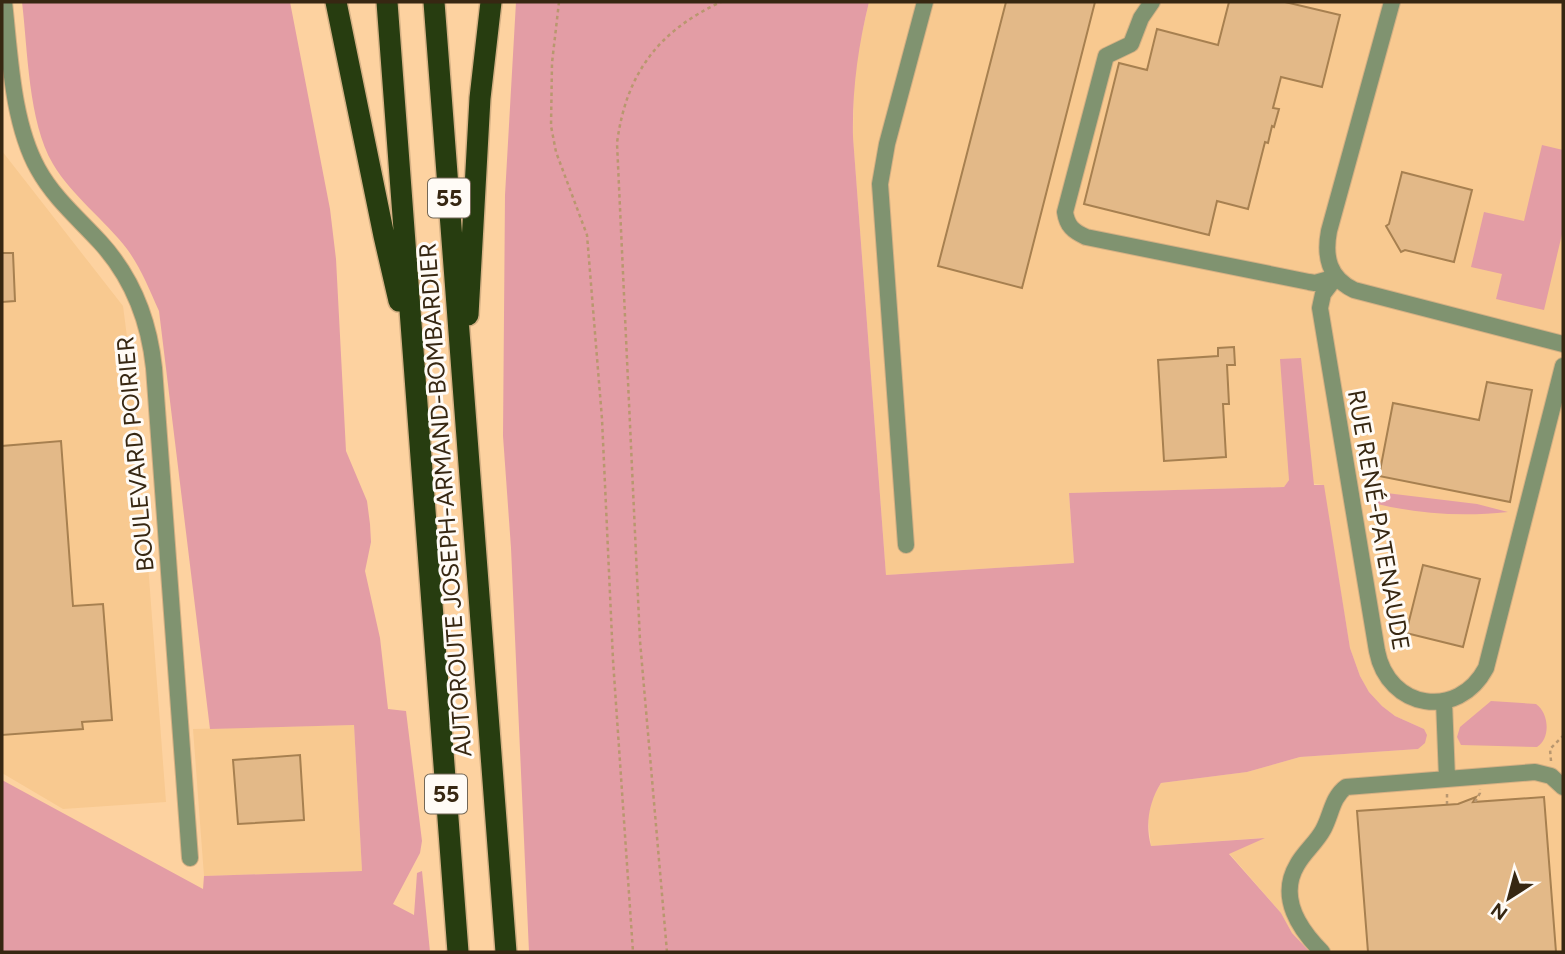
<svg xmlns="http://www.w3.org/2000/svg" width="1565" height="954" viewBox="0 0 1565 954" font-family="Figtree,sans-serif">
	<rect width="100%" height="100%" fill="#fdd2a0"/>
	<!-- built -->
	<path fill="#f8c990" d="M 869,2 L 1563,2 L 1563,952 L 1310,952 L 1292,933 L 1281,913 L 1229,853 L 1262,838 L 1151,846 L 1148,818 L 1152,799 L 1161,783 L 1247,772 L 1300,757 L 1418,749 L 1424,729 L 1395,716 L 1382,706 L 1369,692 L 1360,676 L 1350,648 L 1323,485 L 1289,480 L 1284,487 L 1069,493 L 1074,563 L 886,575 L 853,137 L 854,79 L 858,51 Z
		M 2,151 L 123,306 L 136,406 L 166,802 L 63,809 L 2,773 Z
		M 354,725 L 362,871 L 204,876 L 193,729 Z"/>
	<!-- green -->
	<path fill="#e39da5" d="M 22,2 L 290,2 L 330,209 L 336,259 L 346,451 L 367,501 L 370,524 L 371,542 L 365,571 L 380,638 L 388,709 L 406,711 L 422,841 L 420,853 L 393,904 L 414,915 L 417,873 L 422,871 L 430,952 L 2,952 L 2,780 L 203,889 L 204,876 L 362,871 L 354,725 L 210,729 L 159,311 C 149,289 141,268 127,249 C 105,220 72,196 53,164 C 28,121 28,51 22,2 Z
		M 516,2 L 869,2 C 858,47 852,90 853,137 L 886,575 L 1074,563 L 1069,493 L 1284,487 L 1289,480 L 1280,359 L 1301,358 L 1314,485 L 1324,485 L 1350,648 L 1360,676 L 1369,692 L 1382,706 L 1395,716 L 1424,729 L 1427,735 L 1425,743 L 1418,749 L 1300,757 L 1247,772 L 1161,783 C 1149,802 1145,824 1151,846 L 1265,838 L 1229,854 L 1281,913 L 1292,933 L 1310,952 L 529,952 L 511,548 L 503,436 L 505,195 Z
		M 1542,145 L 1563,150 L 1563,230 L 1544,310 L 1496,299 L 1502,274 L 1471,267 L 1484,212 L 1524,221 Z
		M 1378,492 L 1477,504 L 1508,512 C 1462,517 1418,514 1373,503 Z
		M 1491,701 L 1536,704 C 1549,713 1551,738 1537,747 L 1461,745 L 1457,737 L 1460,727 Z"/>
	<!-- building -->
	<path fill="#e3b988" stroke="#a78050" stroke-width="2" d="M 1006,2 L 1095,2 L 1022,288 L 938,266 Z
		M 1229,2 L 1285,2 L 1340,15 L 1322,87 L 1281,77 L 1273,108 L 1279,109 L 1274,127 L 1272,126 L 1268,143 L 1265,142 L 1248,209 L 1217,201 L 1209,235 L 1084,204 L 1119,63 L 1147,70 L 1157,29 L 1218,45 Z
		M 1402,172 L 1472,190 L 1454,262 L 1405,250 L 1401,252 L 1386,226 L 1389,224 Z
		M 2,253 L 13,253 L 15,301 L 2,302 Z
		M 1234,347 L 1235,365 L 1227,365 L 1229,404 L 1223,404 L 1226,457 L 1164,461 L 1158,360 L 1218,356 L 1218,348 Z
		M 1487,382 L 1532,390 L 1510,502 L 1379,476 L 1393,403 L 1479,420 Z
		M 61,441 L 73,606 L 103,604 L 112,720 L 82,722 L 83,729 L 2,735 L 2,446 Z
		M 1423,565 L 1480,579 L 1463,647 L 1406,633 Z
		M 300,755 L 304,820 L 238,824 L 233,760 Z
		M 1476,797 L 1473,802 L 1544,797 L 1556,952 L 1368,952 L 1357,811 L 1458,804 Z"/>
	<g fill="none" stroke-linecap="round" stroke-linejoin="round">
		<defs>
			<path id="minor" d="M 4,2 C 10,55 12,122 38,169 C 54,198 78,218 100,242 C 132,277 149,321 154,368 L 190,858
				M 1152,2 L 1141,18 L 1131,44 L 1106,56 L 1065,212 C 1067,226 1073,231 1086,237 L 1309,282 L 1315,283 L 1336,277
				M 1392,2 L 1329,231 C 1324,257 1329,278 1354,290 L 1563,344
				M 1336,277 L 1323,294 L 1320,308 L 1377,651 C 1388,709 1458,721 1486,668 L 1563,366
				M 906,545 L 880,184 L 887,144 L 925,2
				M 1444,701 L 1447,778
				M 1322,952 C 1299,929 1278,897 1297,865 C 1304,852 1316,843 1323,830 C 1331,816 1332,797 1346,787 L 1535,772 L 1551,776 L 1563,787"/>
			<path id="highway" d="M 336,2 L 384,236 L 399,301
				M 387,2 L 458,952
				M 434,2 L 506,952
				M 468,315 L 480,98 L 491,2"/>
		</defs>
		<!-- minor casing -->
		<use href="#minor" stroke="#d5b084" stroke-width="18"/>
		<!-- highway casing -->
		<use href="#highway" stroke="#d5b084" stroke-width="24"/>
		<!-- path -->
		<path stroke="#b9976f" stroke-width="2.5" stroke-dasharray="3.5 3.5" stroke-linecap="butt" d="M 559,2 L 552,63 L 551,126 L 556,152 L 587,235 L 602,419 L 613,660 L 633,952
			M 1551,761 L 1550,749 L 1563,736
			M 1447,794 L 1447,804
			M 1475,802 L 1480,793 L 1480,789
			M 667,952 L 640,641 L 617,143 C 626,74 658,31 721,2"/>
		<!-- minor -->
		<use href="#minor" stroke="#809370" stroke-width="16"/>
		<!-- highway -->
		<use href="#highway" stroke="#273d10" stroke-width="21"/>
	</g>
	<g text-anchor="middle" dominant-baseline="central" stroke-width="6" stroke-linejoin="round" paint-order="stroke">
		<!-- shield labels -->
		<g fill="#fffbf6" stroke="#736756" stroke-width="2">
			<rect x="428" y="178.5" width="42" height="39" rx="5"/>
			<rect x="425" y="774.5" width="42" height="39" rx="5"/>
		</g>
		<g font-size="23" font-weight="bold" fill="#372712">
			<text x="449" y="198">55</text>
			<text x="446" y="794">55</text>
		</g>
		<!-- street labels -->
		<g font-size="24" fill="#372712" stroke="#fffbf6">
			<text transform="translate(135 454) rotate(-95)">BOULEVARD POIRIER</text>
			<text transform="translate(445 500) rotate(-94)">AUTOROUTE JOSEPH-ARMAND-BOMBARDIER</text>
			<text transform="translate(1379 520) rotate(80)">RUE RENÉ-PATENAUDE</text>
		</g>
	</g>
	<!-- border -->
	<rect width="1565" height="954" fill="none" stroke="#372712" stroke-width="7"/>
	<!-- north arrow -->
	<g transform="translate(1509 898) rotate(216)" stroke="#fffbf6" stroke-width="5" paint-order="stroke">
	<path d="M0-5L12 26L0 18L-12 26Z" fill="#372712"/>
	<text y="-10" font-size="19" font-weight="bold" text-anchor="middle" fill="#372712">N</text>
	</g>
</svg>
